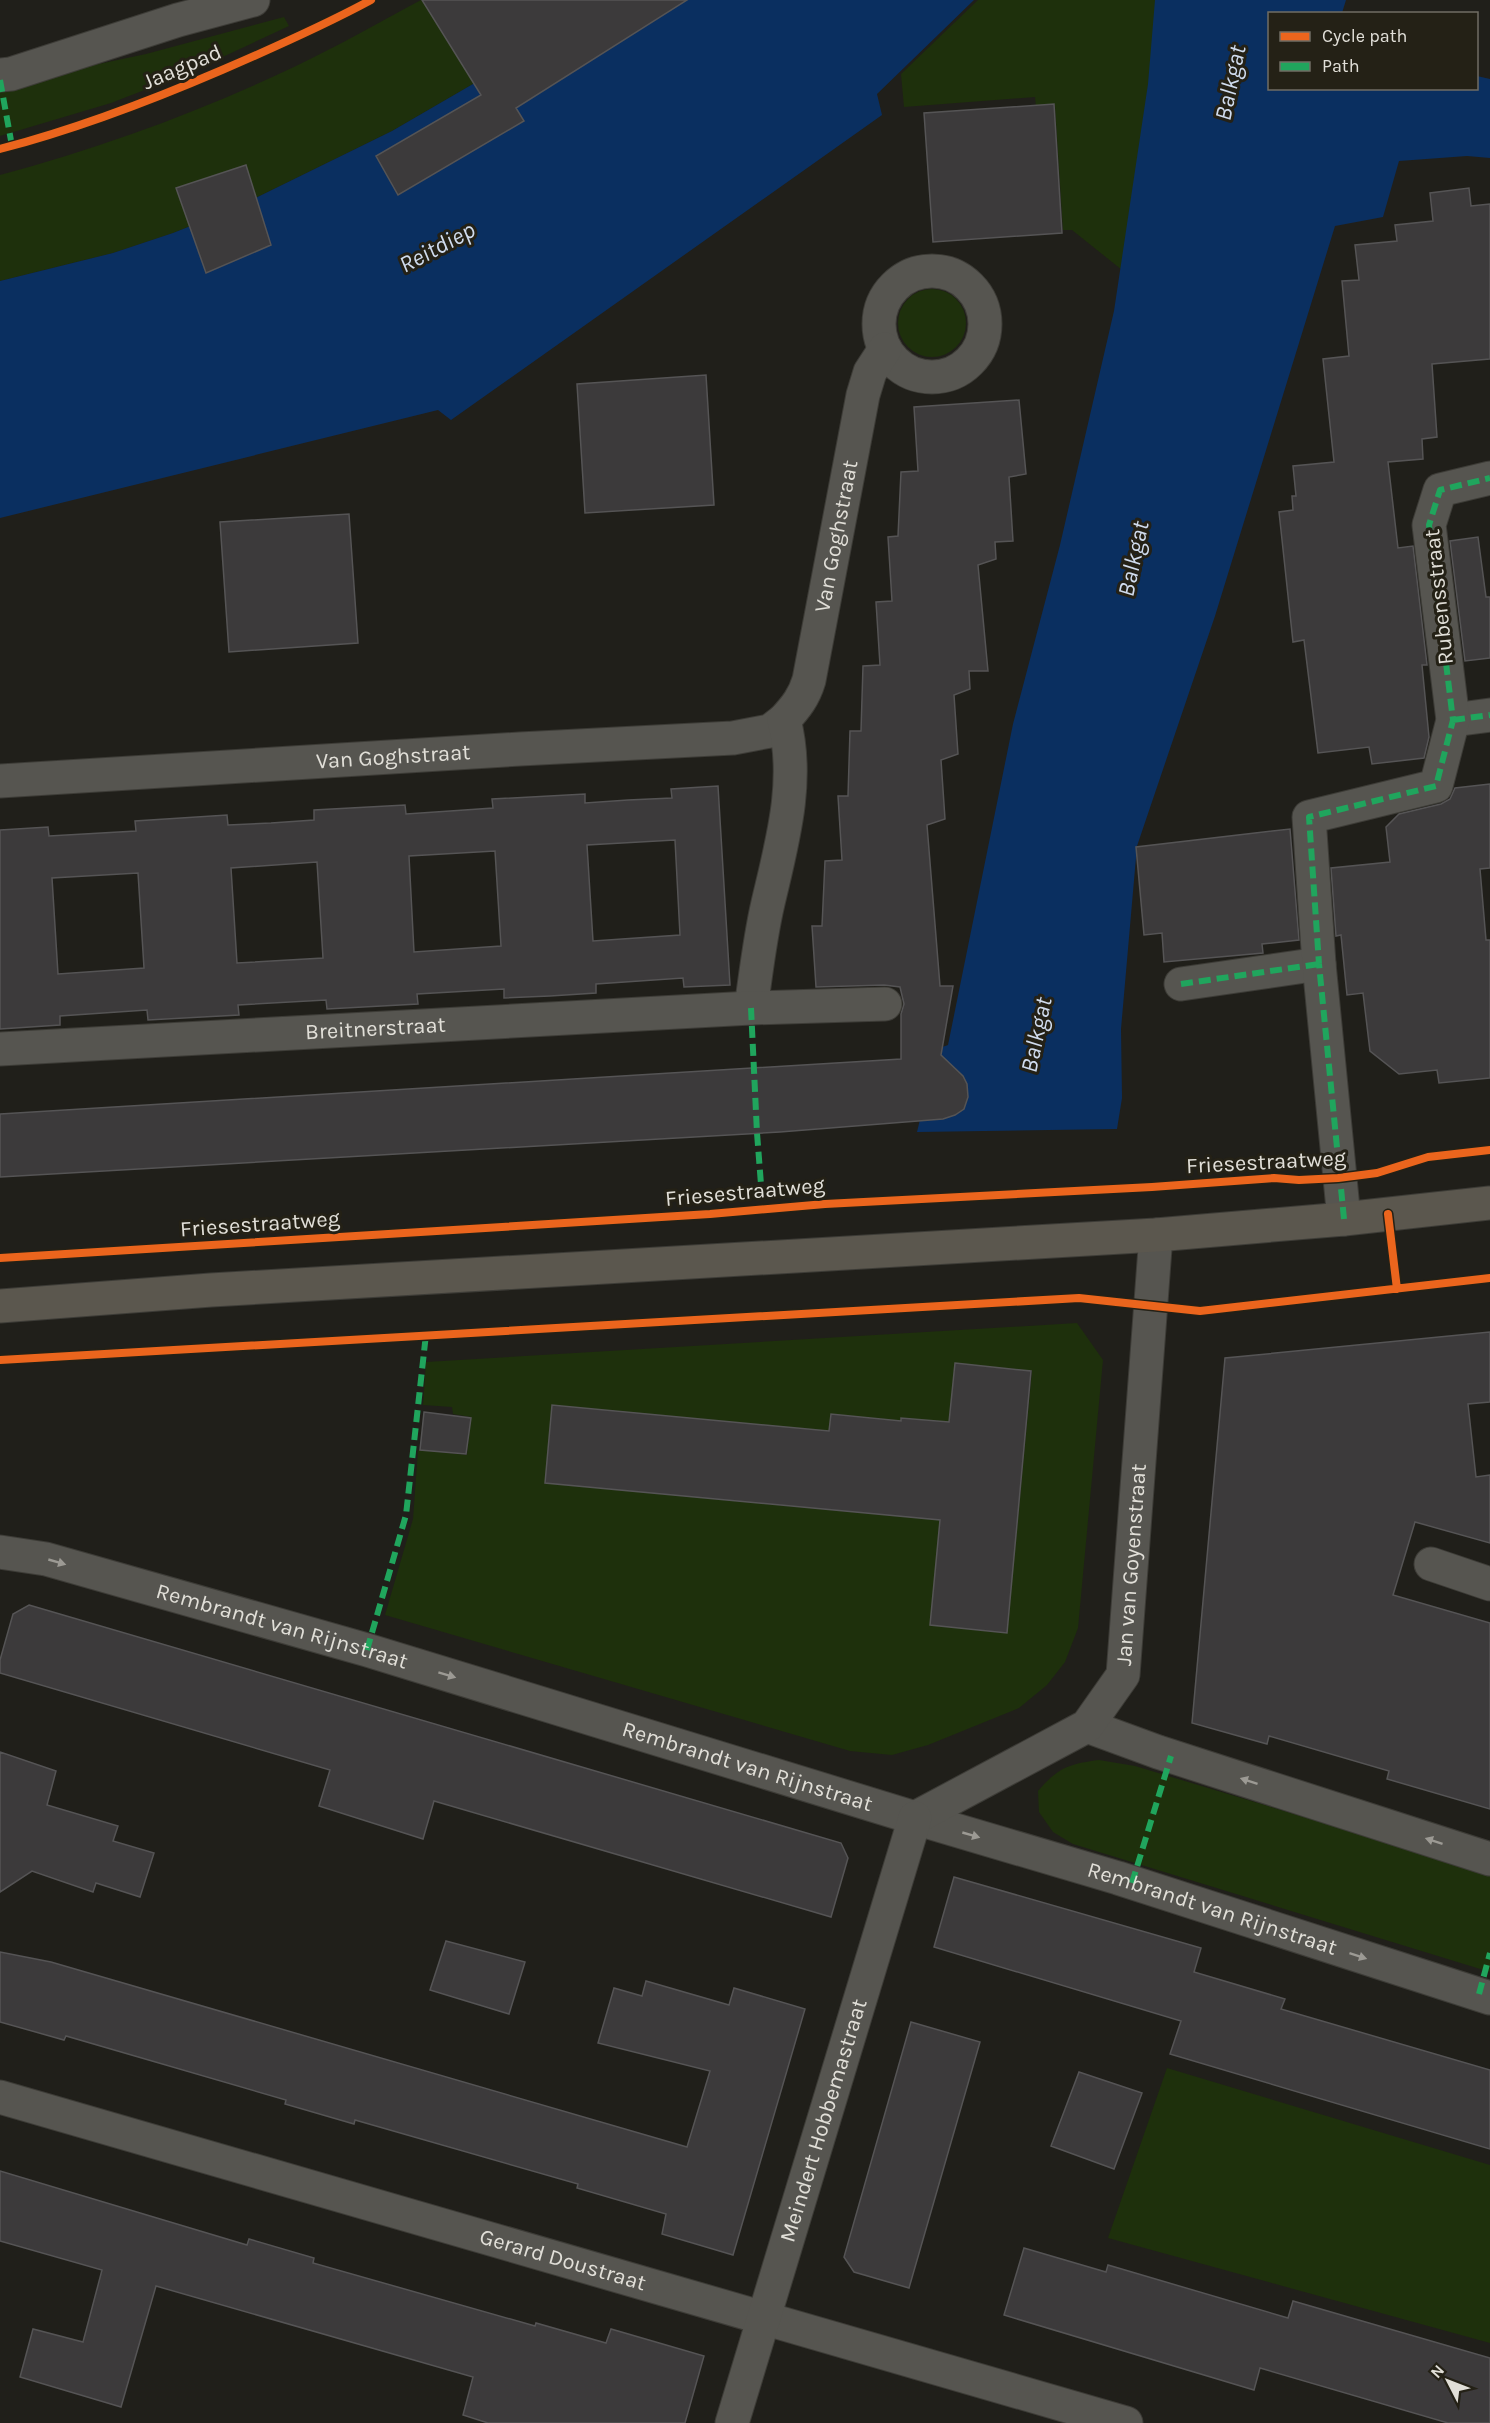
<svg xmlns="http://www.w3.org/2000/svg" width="1490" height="2423" viewBox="0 0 1490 2423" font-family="Karla,sans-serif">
	<rect width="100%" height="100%" fill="#201f1a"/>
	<!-- green -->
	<path fill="#1e300c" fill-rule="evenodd" d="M 421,0 L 602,0 L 485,77 L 392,131 L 231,210 L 173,233 L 113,253 L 0,281 L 0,175 C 101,148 202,111 296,66 C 338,46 380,22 421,0 Z
		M 978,0 L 1157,0 L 1149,86 L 1122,270 L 1072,230 L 1063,230 L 1055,106 L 1036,107 L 1035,97 L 904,107 L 901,74 Z
		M 284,17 L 289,26 L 186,74 L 111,103 L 0,136 L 0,85 L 146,54 Z
		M898 323a34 34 0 1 1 68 0a34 34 0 1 1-68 0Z
		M 1077,1323 L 1103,1360 L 1078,1628 L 1065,1662 L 1047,1685 L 1019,1708 L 928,1745 L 892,1755 L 850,1751 L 385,1615 L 413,1519 L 418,1450 L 467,1455 L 471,1417 L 453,1414 L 452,1407 L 423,1405 L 426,1362 ZM 955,1363 L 1032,1371 L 1007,1633 L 930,1625 L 945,1475 L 894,1516 L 545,1483 L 552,1405 L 829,1431 L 831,1414 L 901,1421 L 901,1418 L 949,1422 Z
		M 1099,1760 L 1135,1766 L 1490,1873 L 1490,1972 L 1073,1844 L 1053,1832 L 1039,1812 L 1038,1791 C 1058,1768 1068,1764 1099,1760 Z
		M 1167,2068 L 1490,2165 L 1490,2343 L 1108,2238 Z"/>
	<!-- water -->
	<path fill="#0a2f60" d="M 602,0 L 974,0 L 877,94 L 882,115 L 451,420 L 438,410 L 0,518 L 0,281 L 113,253 L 173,233 L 231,210 L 392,131 L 485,77 Z
		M 1155,0 L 1346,0 L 1342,13 L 1270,14 L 1270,88 L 1476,88 L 1477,76 L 1490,79 L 1490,158 L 1467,156 L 1399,161 L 1383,217 L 1335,226 L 1215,616 L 1137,846 L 1121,1029 L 1122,1098 L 1117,1129 L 917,1132 L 937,1049 L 948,1045 L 1013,724 L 1060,545 L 1114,311 L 1148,84 Z"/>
	<!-- building -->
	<path fill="#3c3a3b" stroke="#555455" stroke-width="1.5" fill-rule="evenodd" d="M 422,0 L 687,0 L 516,108 L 524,121 L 398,195 L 376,156 L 481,95 Z
		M 1054,104 L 1062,233 L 933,242 L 924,113 Z
		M 246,165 L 271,245 L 206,273 L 176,188 Z
		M 1469,188 L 1471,206 L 1490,204 L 1490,359 L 1432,364 L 1437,437 L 1422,439 L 1423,459 L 1388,462 L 1398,548 L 1413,546 L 1427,665 L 1422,665 L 1429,737 L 1424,758 L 1372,764 L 1369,747 L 1318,753 L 1304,640 L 1293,642 L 1279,512 L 1293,510 L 1292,496 L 1296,496 L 1293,466 L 1334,462 L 1323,359 L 1349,356 L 1342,281 L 1359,280 L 1355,245 L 1397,241 L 1395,225 L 1433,221 L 1430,193 Z
		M 706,375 L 714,505 L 585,513 L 577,384 Z
		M 1019,400 L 1026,474 L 1009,477 L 1013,541 L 995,542 L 996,559 L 978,565 L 988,671 L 969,671 L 970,689 L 954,695 L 958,754 L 941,760 L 945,819 L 927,825 L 940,986 L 953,986 L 941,1055 L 963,1076 L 967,1084 L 968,1097 L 964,1109 L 955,1115 L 943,1119 L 780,1132 L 0,1177 L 0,1114 L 901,1059 L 901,1014 L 904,1004 L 900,987 L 884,985 L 816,987 L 812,926 L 822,926 L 825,861 L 842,860 L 838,796 L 848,796 L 850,731 L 861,731 L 863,666 L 880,665 L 876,602 L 892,601 L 888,537 L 898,536 L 901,472 L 918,471 L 914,407 Z
		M 349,514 L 358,643 L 229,652 L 220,522 Z
		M 1478,537 L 1486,597 L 1490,597 L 1490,658 L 1465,661 L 1450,541 Z
		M 1490,784 L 1490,868 L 1480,869 L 1486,940 L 1490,940 L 1490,1078 L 1439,1083 L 1437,1070 L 1399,1074 L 1370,1051 L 1363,993 L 1347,995 L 1341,935 L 1336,936 L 1331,868 L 1390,862 L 1386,827 L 1399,814 L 1441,804 L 1450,799 L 1455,788 Z
		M 718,786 L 730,985 L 684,987 L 683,978 L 596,984 L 596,993 L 550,996 L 504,998 L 504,989 L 417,994 L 418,1004 L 327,1009 L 326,1000 L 238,1005 L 239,1015 L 148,1020 L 147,1010 L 103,1013 L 60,1016 L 60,1025 L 0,1029 L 0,830 L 48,827 L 49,836 L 136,831 L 135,821 L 227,815 L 228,825 L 271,823 L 314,820 L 314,810 L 405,805 L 406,814 L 450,811 L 493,808 L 492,799 L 585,794 L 585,803 L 628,800 L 672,798 L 671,789 ZM 675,840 L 680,935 L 593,941 L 587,845 ZM 495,851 L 501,946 L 414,952 L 409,856 ZM 317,862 L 323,958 L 237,963 L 231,868 ZM 138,873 L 144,968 L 58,974 L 52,878 Z
		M 1290,829 L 1299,940 L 1262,944 L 1263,953 L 1164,962 L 1162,933 L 1144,935 L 1136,847 Z
		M 1490,1332 L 1490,1402 L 1468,1404 L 1476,1477 L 1490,1475 L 1490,1543 L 1415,1522 L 1393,1595 L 1490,1623 L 1490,1809 L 1387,1779 L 1389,1771 L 1269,1736 L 1267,1744 L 1192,1723 L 1225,1358 Z
		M 955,1363 L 1031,1371 L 1007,1633 L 930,1625 L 940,1520 L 545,1483 L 552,1405 L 829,1431 L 831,1414 L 901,1421 L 901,1418 L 949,1422 Z
		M 424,1412 L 471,1418 L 466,1454 L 420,1450 Z
		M 29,1605 L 841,1843 L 848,1858 L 831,1917 L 434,1801 L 423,1839 L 319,1806 L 330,1770 L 0,1673 L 0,1660 L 13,1614 Z
		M 0,1752 L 56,1771 L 47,1805 L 118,1826 L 113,1841 L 154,1853 L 140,1897 L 96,1883 L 93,1892 L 32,1871 L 0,1892 Z
		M 954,1877 L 1201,1948 L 1194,1972 L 1285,1999 L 1281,2009 L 1490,2070 L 1490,2149 L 1170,2054 L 1181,2021 L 934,1947 Z
		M 446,1941 L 525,1962 L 509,2014 L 430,1990 Z
		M 0,1952 L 51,1962 L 687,2147 L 710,2071 L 598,2043 L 614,1988 L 642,1996 L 646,1981 L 729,2005 L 734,1988 L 805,2009 L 733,2255 L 662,2234 L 666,2214 L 577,2188 L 578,2184 L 355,2120 L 354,2124 L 285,2104 L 286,2100 L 66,2036 L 64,2040 L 0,2022 Z
		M 911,2022 L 980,2042 L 909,2288 L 854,2272 L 844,2257 Z
		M 1079,2072 L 1142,2093 L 1114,2169 L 1051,2146 Z
		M 0,2171 L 247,2245 L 249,2239 L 314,2258 L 313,2263 L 535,2326 L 536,2323 L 606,2343 L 611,2329 L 704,2356 L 685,2423 L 488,2423 L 463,2415 L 473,2377 L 156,2286 L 121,2407 L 20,2377 L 33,2329 L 83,2342 L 102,2270 L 0,2241 Z
		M 1024,2248 L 1106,2272 L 1108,2265 L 1288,2318 L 1293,2301 L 1490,2358 L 1490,2423 L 1448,2423 L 1260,2368 L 1254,2390 L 1004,2315 Z"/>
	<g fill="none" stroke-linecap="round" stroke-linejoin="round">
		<defs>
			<g id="minor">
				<path d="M 0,75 L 11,74 L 178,20 L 253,0"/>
				<circle cx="932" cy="324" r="53"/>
				<path d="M 1453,720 L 1490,715"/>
				<path id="s1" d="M 0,781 L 520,749 L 733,738 L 770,731 L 784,720"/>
				<path d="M 1181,984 L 1319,964"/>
				<path id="s2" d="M 751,1008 C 756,973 760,937 768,903 C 782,843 800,781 784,720 C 796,707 804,697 809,680 L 863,395 L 870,372 L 885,349"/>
				<path id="s3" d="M 0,1049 L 751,1008 L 885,1004"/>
				<path d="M 1344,1219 L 1319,964 L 1309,817 L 1436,786 L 1453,720 L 1429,525 L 1440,490 L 1490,478"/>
				<path id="s4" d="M 0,1552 L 46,1559 L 367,1650 L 915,1818 L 1118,1878 L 1490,1998"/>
				<path d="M 1431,1564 L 1490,1584"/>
				<path d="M 1087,1726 L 1158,1752 L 1490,1859"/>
				<path id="s5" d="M 915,1818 L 1087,1726 L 1123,1675 L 1156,1235"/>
				<path id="s6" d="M 0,2097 L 1126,2423"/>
				<path id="s7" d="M 732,2423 L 915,1818"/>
			</g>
			<path id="major" d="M 0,1306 L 211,1290 L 1156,1235 L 1344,1219 L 1490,1203"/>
		</defs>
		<!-- minor casing -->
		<use href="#minor" stroke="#3d3c37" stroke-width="35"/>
		<!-- major casing -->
		<use href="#major" stroke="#3d3c37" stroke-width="35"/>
		<!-- minor -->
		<use href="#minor" stroke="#565550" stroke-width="33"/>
		<!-- major -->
		<use href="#major" stroke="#5b574e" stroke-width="33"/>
		<!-- quiet -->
		<path stroke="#20a55d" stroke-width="6" stroke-dasharray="12 6" stroke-linecap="butt" d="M 0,80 L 12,146
			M 1453,720 L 1490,715
			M 1181,984 L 1319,964
			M 751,1008 L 757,1133 L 763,1210
			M 1344,1219 L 1319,964 L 1309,817 L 1436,786 L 1453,720 L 1429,525 L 1440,490 L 1490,478
			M 367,1650 L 406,1515 L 426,1334
			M 1132,1883 L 1171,1756
			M 1479,1994 L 1490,1953"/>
		<defs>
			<path id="cycleway" d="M 0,149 C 77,129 150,101 222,70 C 273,48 323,26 371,0
				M 1388,1214 L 1397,1289
				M 0,1258 L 710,1214 L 825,1204 L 1152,1187 L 1274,1178 L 1299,1180 L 1338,1178 L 1377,1173 L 1428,1157 L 1490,1150
				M 0,1360 L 1079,1298 L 1200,1311 L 1490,1278"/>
		</defs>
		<!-- cycleway casing -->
		<use href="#cycleway" stroke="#242116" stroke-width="11"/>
		<!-- cycleway -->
		<use href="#cycleway" stroke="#eb651d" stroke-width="8"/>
	</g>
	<!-- one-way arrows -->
	<defs><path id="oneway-solid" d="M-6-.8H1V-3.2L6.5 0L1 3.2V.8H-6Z" transform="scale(1.5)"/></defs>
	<g fill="#9c9a94">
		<use href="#oneway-solid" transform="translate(57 1562) rotate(16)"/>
		<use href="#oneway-solid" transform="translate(447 1675) rotate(17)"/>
		<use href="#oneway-solid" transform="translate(1249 1781) rotate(-162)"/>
		<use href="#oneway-solid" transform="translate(971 1835) rotate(16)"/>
		<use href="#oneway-solid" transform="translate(1434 1841) rotate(-162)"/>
		<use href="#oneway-solid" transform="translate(1358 1956) rotate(18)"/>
	</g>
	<g text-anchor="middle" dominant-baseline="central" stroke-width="6" stroke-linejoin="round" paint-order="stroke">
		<!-- street labels -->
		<g font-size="22" fill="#e1dfd8" stroke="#242116">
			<text transform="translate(182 67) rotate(-23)">Jaagpad</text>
			<text stroke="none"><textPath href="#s2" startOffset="486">Van Goghstraat</textPath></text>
			<text transform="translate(1439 597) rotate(-96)">Rubensstraat</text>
			<text stroke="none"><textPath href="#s1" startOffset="394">Van Goghstraat</textPath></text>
			<text stroke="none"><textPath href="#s3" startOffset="376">Breitnerstraat</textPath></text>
			<text transform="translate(1266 1162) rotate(-3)">Friesestraatweg</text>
			<text transform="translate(745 1192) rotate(-5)">Friesestraatweg</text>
			<text transform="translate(260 1224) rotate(-4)">Friesestraatweg</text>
			<text stroke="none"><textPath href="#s5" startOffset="368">Jan van Goyenstraat</textPath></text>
			<text stroke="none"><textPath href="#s4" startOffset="292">Rembrandt van Rijnstraat</textPath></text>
			<text stroke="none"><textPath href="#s4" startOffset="778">Rembrandt van Rijnstraat</textPath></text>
			<text stroke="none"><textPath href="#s4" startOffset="1264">Rembrandt van Rijnstraat</textPath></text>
			<text stroke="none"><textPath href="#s7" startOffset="316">Meindert Hobbemastraat</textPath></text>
			<text stroke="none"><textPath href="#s6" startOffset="586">Gerard Doustraat</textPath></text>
		</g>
		<!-- water labels -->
		<g font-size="24" font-style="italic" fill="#d0dcee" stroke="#242116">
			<text transform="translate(1230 83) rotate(-78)">Balkgat</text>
			<text transform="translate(437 247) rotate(-28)">Reitdiep</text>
			<text transform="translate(1133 559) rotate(-78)">Balkgat</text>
			<text transform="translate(1036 1035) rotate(-78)">Balkgat</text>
		</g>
	</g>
	<!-- legend -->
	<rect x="1268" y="12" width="210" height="78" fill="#242116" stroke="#706d64" stroke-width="1.5"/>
	<rect x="1280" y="32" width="30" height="9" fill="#eb651d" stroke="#706d64" stroke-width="1.5"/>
	<text x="1322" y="42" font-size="18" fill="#e1dfd8">Cycle path</text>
	<rect x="1280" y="62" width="30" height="9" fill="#20a55d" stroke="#706d64" stroke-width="1.5"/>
	<text x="1322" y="72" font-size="18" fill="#e1dfd8">Path</text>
	<!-- north arrow -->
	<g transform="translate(1448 2381) rotate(312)" stroke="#242116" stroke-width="4.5" paint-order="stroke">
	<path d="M0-4.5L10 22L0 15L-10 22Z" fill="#e1dfd8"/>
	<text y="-9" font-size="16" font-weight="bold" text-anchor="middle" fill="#e1dfd8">N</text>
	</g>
</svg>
